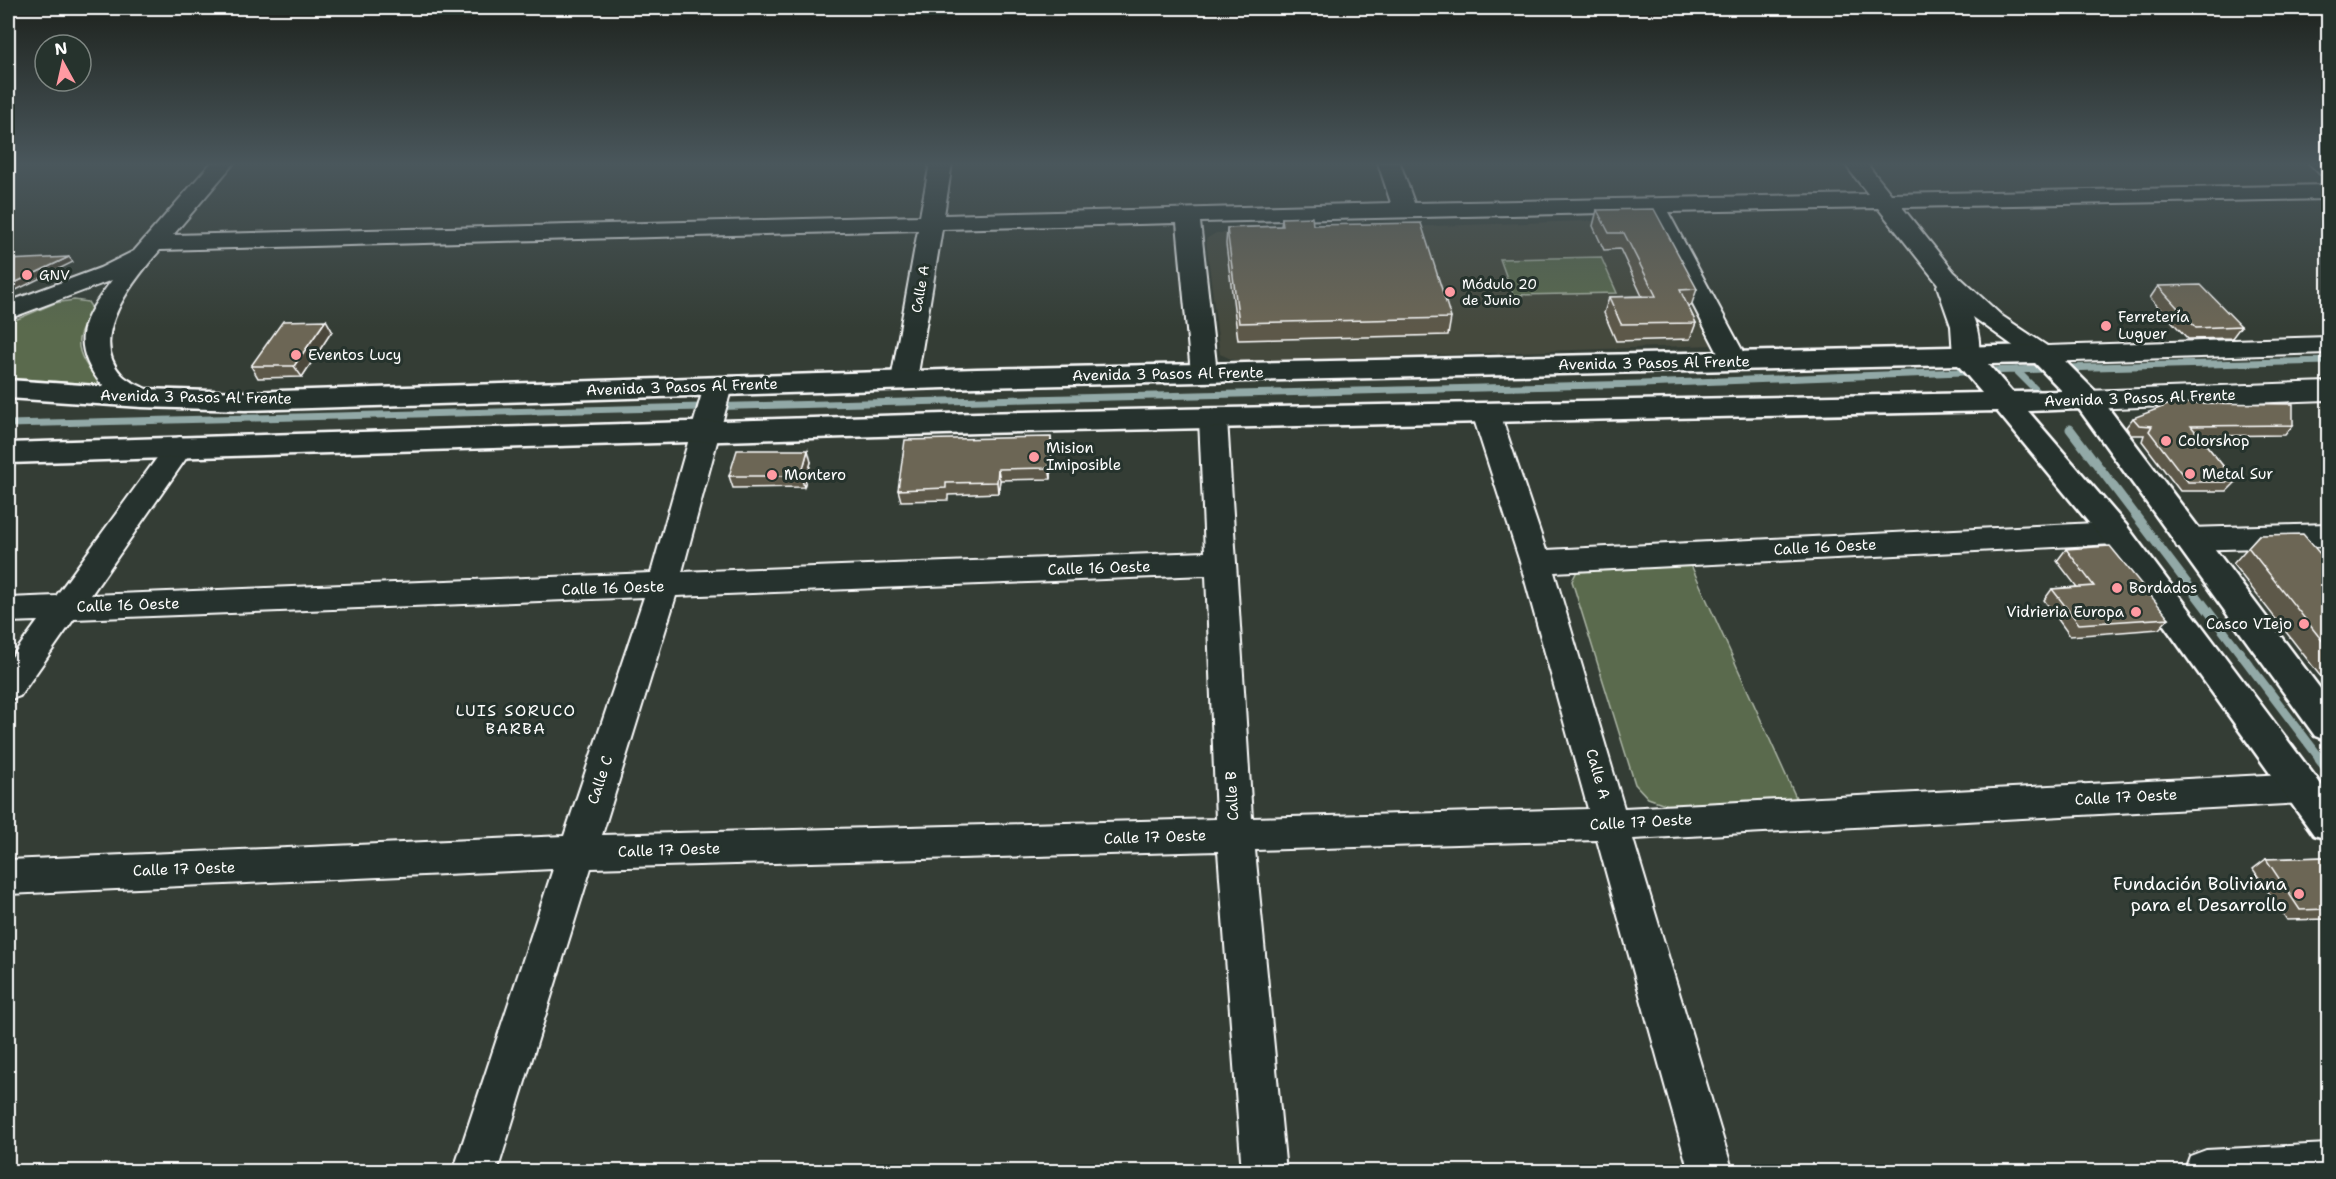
<svg xmlns="http://www.w3.org/2000/svg" width="2336" height="1179" viewBox="0 0 2336 1179" font-family="'Shantell Sans',sans-serif">
	<rect width="100%" height="100%" fill="#343d35"/>
	<filter id="ink" filterUnits="userSpaceOnUse"><feTurbulence type="fractalNoise" baseFrequency=".0167" numOctaves="2"/><feDisplacementMap in="SourceGraphic" scale="12" xChannelSelector="R" yChannelSelector="G"/><feConvolveMatrix kernelMatrix="1 2 1 2 8 2 1 2 1" color-interpolation-filters="sRGB"/></filter>
	<g filter="url(#ink)">
		<!-- built -->
		<path fill="#45493e" d="M 1648,219 L 1714,345 L 1238,362 L 1220,354 L 1206,239 L 1216,233 Z"/>
		<!-- green -->
		<path fill="#5a6b4d" stroke="#acb5a6" stroke-width="1.5" d="M 1601,257 L 1617,293 L 1513,295 L 1500,259 Z
			M 74,300 L 88,302 L 92,308 C 88,317 83,326 80,335 C 74,352 91,374 103,385 L 8,378 L 8,323 L 55,303 Z
			M 1691,565 L 1798,802 L 1668,805 L 1648,798 L 1635,784 L 1572,581 L 1576,573 L 1585,567 Z"/>
		<g fill="none" stroke-linecap="round" stroke-linejoin="round">
			<!-- stream-far2 -->
			<path stroke="#92a9a7" stroke-width="7" d="M 2016,370 L 2037,391
				M 8,424 L 1642,384 L 2095,367 L 2328,361"/>
			<!-- stream-far1 -->
			<path stroke="#92a9a7" stroke-width="9" d="M 2070,429 L 2322,761"/>
			<!-- stream -->
			<path stroke="#92a9a7" stroke-width="11" d="M 2320,759 L 2328,769"/>
			<defs>
				<path id="minor" d="M 211,163 L 234,163 L 173,235 L 920,216 L 930,163 L 952,163 L 944,215 L 1391,203 L 1378,163 L 1400,163 L 1414,203 L 1868,194 L 1844,163 L 1866,163 L 1891,194 L 2328,185 L 2328,199 L 1902,207 L 1954,272 L 2002,316 L 2047,346 L 2328,337 L 2328,353 L 2042,362 L 2033,360 L 1973,317 C 1978,329 1983,350 1975,362 L 1966,364 L 1957,362 L 1953,356 L 1951,326 L 1937,286 L 1938,284 L 1878,208 L 1668,212 L 1748,361 L 1744,367 L 1735,369 L 1726,367 L 1722,361 L 1645,212 L 1200,222 L 1217,373 L 1213,379 L 1204,381 L 1195,379 L 1191,373 L 1177,223 L 942,229 L 917,380 L 914,386 L 904,389 L 894,386 L 891,380 L 918,230 L 160,250 C 135,279 86,337 122,375 C 132,385 148,386 156,398 L 152,404 C 117,414 78,367 83,334 C 86,313 100,297 112,280 L 8,319 L 8,302 L 100,268 L 134,251 Z
					M 2309,163 L 2328,163 L 2328,176 L 2320,174 Z
					M 718,377 L 728,380 L 732,386 L 682,572 L 1205,552 L 1199,419 L 1203,413 L 1213,410 L 1223,413 L 1227,419 L 1252,818 L 1588,809 L 1520,562 L 1472,413 L 1476,407 L 1486,404 L 1496,407 L 1500,413 L 1546,550 L 2115,522 L 2126,525 L 2130,533 L 2126,541 L 2115,544 L 1554,572 L 1624,808 L 2303,773 L 2316,777 L 2321,788 L 2316,799 L 2303,803 L 1633,839 L 1733,1172 L 1689,1172 L 1597,840 L 1255,850 L 1286,1172 L 1242,1172 L 1218,851 L 591,868 L 497,1172 L 453,1172 L 553,869 L 8,894 L 8,860 L 564,836 L 644,597 L 74,619 L 20,696 L 8,700 L 8,662 L 38,621 L 8,622 L 8,598 L 56,596 L 170,440 L 180,437 L 190,440 L 194,447 L 91,595 L 651,573 L 704,386 L 708,380 ZM 1206,575 L 1216,819 L 602,835 L 676,596 Z
					M 2328,382 L 2328,400 L 2087,409 L 2077,406 L 2073,400 L 2077,394 L 2087,391 Z
					M 2328,524 L 2328,546 L 2188,550 L 2177,547 L 2173,539 L 2177,531 L 2188,528 Z
					M 2328,1144 L 2328,1172 L 2184,1172 L 2190,1156 L 2206,1150 Z"/>
				<path id="major" d="M 2042,345 L 2052,348 L 2097,393 L 2328,699 L 2328,741 L 2315,736 L 2079,409 L 2028,411 L 2126,525 L 2328,794 L 2328,839 L 2314,835 L 2104,541 L 1997,411 L 977,433 L 8,463 L 8,443 L 977,413 L 1982,393 L 1958,365 L 977,387 L 245,410 L 142,407 L 8,398 L 8,380 L 142,389 L 245,392 L 977,369 ZM 2035,363 L 2062,391 L 2012,392 L 1988,364 Z"/>
			</defs>
			<!-- minor casing -->
			<use href="#minor" stroke="#fff" stroke-width="4"/>
			<!-- major casing -->
			<use href="#major" stroke="#fff" stroke-width="5"/>
			<!-- minor -->
			<use href="#minor" fill="#26332d" fill-rule="evenodd"/>
			<!-- major -->
			<use href="#major" fill="#26332d" fill-rule="evenodd"/>
		</g>
		<!-- wall -->
		<path fill="#5d5848" stroke="#fff" stroke-width="1.5" d="M 1597,210 L 1697,289 L 1691,306 L 1688,306 L 1696,323 L 1690,339 L 1616,341 L 1604,313 L 1609,297 L 1642,296 L 1620,249 L 1604,250 L 1593,226 Z
			M 1282,218 L 1313,225 L 1451,318 L 1448,335 L 1238,340 L 1226,244 L 1227,228 L 1281,226 Z
			M 2158,286 L 2241,326 L 2232,338 L 2188,339 L 2150,298 Z
			M 326,320 L 332,331 L 302,377 L 258,378 L 251,366 Z
			M 2133,418 L 2293,425 L 2285,435 L 2199,436 L 2236,482 L 2227,491 L 2180,491 L 2142,441 L 2144,435 L 2131,435 L 2126,427 Z
			M 1052,448 L 1051,479 L 1000,480 L 998,493 L 948,495 L 948,500 L 901,501 L 898,490 Z
			M 811,462 L 804,487 L 733,488 L 729,476 Z
			M 2259,535 L 2328,563 L 2328,686 L 2233,564 Z
			M 2066,549 L 2169,618 L 2159,629 L 2070,636 L 2044,600 L 2052,589 L 2077,587 L 2057,561 Z
			M 2328,857 L 2328,919 L 2287,920 L 2253,869 L 2266,859 Z"/>
		<!-- shaded-wall -->
		<path fill="#4c473b" stroke="#fff" stroke-width="1.5" d="M 69,257 L 73,262 L 8,294 L 8,286 Z
			M 326,320 L 332,331 L 302,377 L 294,366 Z
			M 1051,437 L 1052,448 L 1051,479 L 1049,468 Z
			M 808,450 L 811,462 L 804,487 L 801,476 Z
			M 998,469 L 1000,480 L 998,493 L 997,482 Z"/>
		<!-- building -->
		<path fill="#6c6654" stroke="#fff" stroke-width="1.5" d="M 1654,209 L 1697,289 L 1680,290 L 1696,323 L 1621,324 L 1609,297 L 1656,296 L 1624,233 L 1609,233 L 1597,210 Z
			M 1312,217 L 1313,225 L 1421,223 L 1451,318 L 1239,323 L 1227,228 L 1283,226 L 1282,218 Z
			M 69,257 L 8,286 L 8,260 Z
			M 2201,285 L 2241,326 L 2196,328 L 2158,286 Z
			M 326,320 L 294,366 L 251,366 L 283,321 Z
			M 2173,403 L 2293,404 L 2293,425 L 2191,426 L 2236,482 L 2188,482 L 2149,431 L 2152,426 L 2139,425 L 2133,418 Z
			M 1051,437 L 1049,468 L 998,469 L 997,482 L 946,483 L 946,488 L 898,490 L 905,440 Z
			M 737,450 L 808,450 L 801,476 L 729,476 Z
			M 2303,534 L 2328,563 L 2328,648 L 2248,547 L 2259,535 Z
			M 2110,546 L 2169,618 L 2079,624 L 2052,589 L 2094,586 L 2066,549 Z
			M 2328,857 L 2328,909 L 2300,910 L 2266,859 Z"/>
	</g>
	<!-- sky -->
	<linearGradient id="sky" x2="0" y2="1"><stop stop-color="#1d221d"/><stop offset="0.5" stop-color="#4a575c"/><stop offset="1" stop-color="#4a575c" stop-opacity="0"/></linearGradient>
	<rect width="2336" height="328" fill="url(#sky)"/>
	<!-- markers -->
	<g fill="#ff9aa2" stroke="#26332d" stroke-width="2">
		<circle cx="27" cy="275" r="6"/>
		<circle cx="1450" cy="292" r="6"/>
		<circle cx="2106" cy="326" r="6"/>
		<circle cx="296" cy="355" r="6"/>
		<circle cx="2166" cy="441" r="6"/>
		<circle cx="1034" cy="457" r="6"/>
		<circle cx="2190" cy="474" r="6"/>
		<circle cx="772" cy="475" r="6"/>
		<circle cx="2117" cy="588" r="6"/>
		<circle cx="2136" cy="612" r="6"/>
		<circle cx="2304" cy="624" r="6"/>
		<circle cx="2299" cy="894" r="6"/>
	</g>
	<g text-anchor="middle" dominant-baseline="central" stroke-width="6" stroke-linejoin="round" paint-order="stroke">
		<!-- far-poi labels -->
		<g font-size="14" fill="#fff" stroke="#26332d" text-anchor="start">
			<text x="39" y="275">GNV</text>
			<text x="1462" y="284">Módulo 20<tspan x="1462" dy="16">de Junio</tspan></text>
		</g>
		<!-- far-street labels -->
		<g font-size="14" fill="#fff" stroke="#26332d">
			<text transform="translate(920 289) rotate(-80)">Calle A</text>
		</g>
		<!-- poi labels -->
		<g font-size="15" fill="#fff" stroke="#26332d" text-anchor="start">
			<text x="2118" y="317">Ferretería<tspan x="2118" dy="17">Luguer</tspan></text>
			<text x="308" y="355">Eventos Lucy</text>
			<text x="2178" y="441">Colorshop</text>
			<text x="1046" y="448">Mision<tspan x="1046" dy="17">Imiposible</tspan></text>
			<text x="2202" y="474">Metal Sur</text>
			<text x="784" y="475">Montero</text>
			<text x="2129" y="588">Bordados</text>
			<text x="2124" y="612" text-anchor="end">Vidrieria Europa</text>
			<text x="2292" y="624" text-anchor="end">Casco VIejo</text>
		</g>
		<!-- street labels -->
		<g font-size="15" fill="#fff" stroke="#26332d">
			<text transform="translate(1654 363) rotate(-1)">Avenida 3 Pasos Al Frente</text>
			<text transform="translate(1168 374) rotate(-1)">Avenida 3 Pasos Al Frente</text>
			<text transform="translate(682 387) rotate(-2)">Avenida 3 Pasos Al Frente</text>
			<text transform="translate(196 397) rotate(1)">Avenida 3 Pasos Al Frente</text>
			<text transform="translate(2140 398) rotate(-2)">Avenida 3 Pasos Al Frente</text>
			<text transform="translate(1825 547) rotate(-3)">Calle 16 Oeste</text>
			<text transform="translate(1099 568) rotate(-2)">Calle 16 Oeste</text>
			<text transform="translate(613 588) rotate(-2)">Calle 16 Oeste</text>
			<text transform="translate(128 605) rotate(-2)">Calle 16 Oeste</text>
			<text transform="translate(1598 774) rotate(74)">Calle A</text>
			<text transform="translate(600 780) rotate(-72)">Calle C</text>
			<text transform="translate(1232 796) rotate(-93)">Calle B</text>
			<text transform="translate(2126 797) rotate(-3)">Calle 17 Oeste</text>
			<text transform="translate(1641 822) rotate(-3)">Calle 17 Oeste</text>
			<text transform="translate(1155 837) rotate(-2)">Calle 17 Oeste</text>
			<text transform="translate(669 850) rotate(-2)">Calle 17 Oeste</text>
			<text transform="translate(184 869) rotate(-2)">Calle 17 Oeste</text>
		</g>
		<!-- neighbourhood labels -->
		<g font-size="16" letter-spacing="1.5" fill="#fff" stroke="#26332d">
			<text x="516" y="710">LUIS SORUCO<tspan x="516" dy="18">BARBA</tspan></text>
		</g>
		<!-- near-poi labels -->
		<g font-size="18" fill="#fff" stroke="#26332d" text-anchor="end">
			<text x="2287" y="884">Fundación Boliviana<tspan x="2287" dy="21">para el Desarrollo</tspan></text>
		</g>
	</g>
	<!-- margin -->
	<rect width="2336" height="1179" fill="none" stroke="#26332d" stroke-width="30"/>
	<rect x="15" y="15" width="2306" height="1149" fill="none" stroke="#fff" stroke-width="2" filter="url(#ink)"/>
	<!-- north arrow -->
	<g transform="translate(63 63) rotate(352)"><circle r="28" fill="#26332d" stroke="#7d8581" stroke-width="1.5"/>
	<path d="M0-4.5L10 22L0 15L-10 22Z" fill="#ff9aa2"/>
	<text y="-9" font-size="16" font-weight="bold" text-anchor="middle" fill="#ffffff">N</text>
	</g>
</svg>
